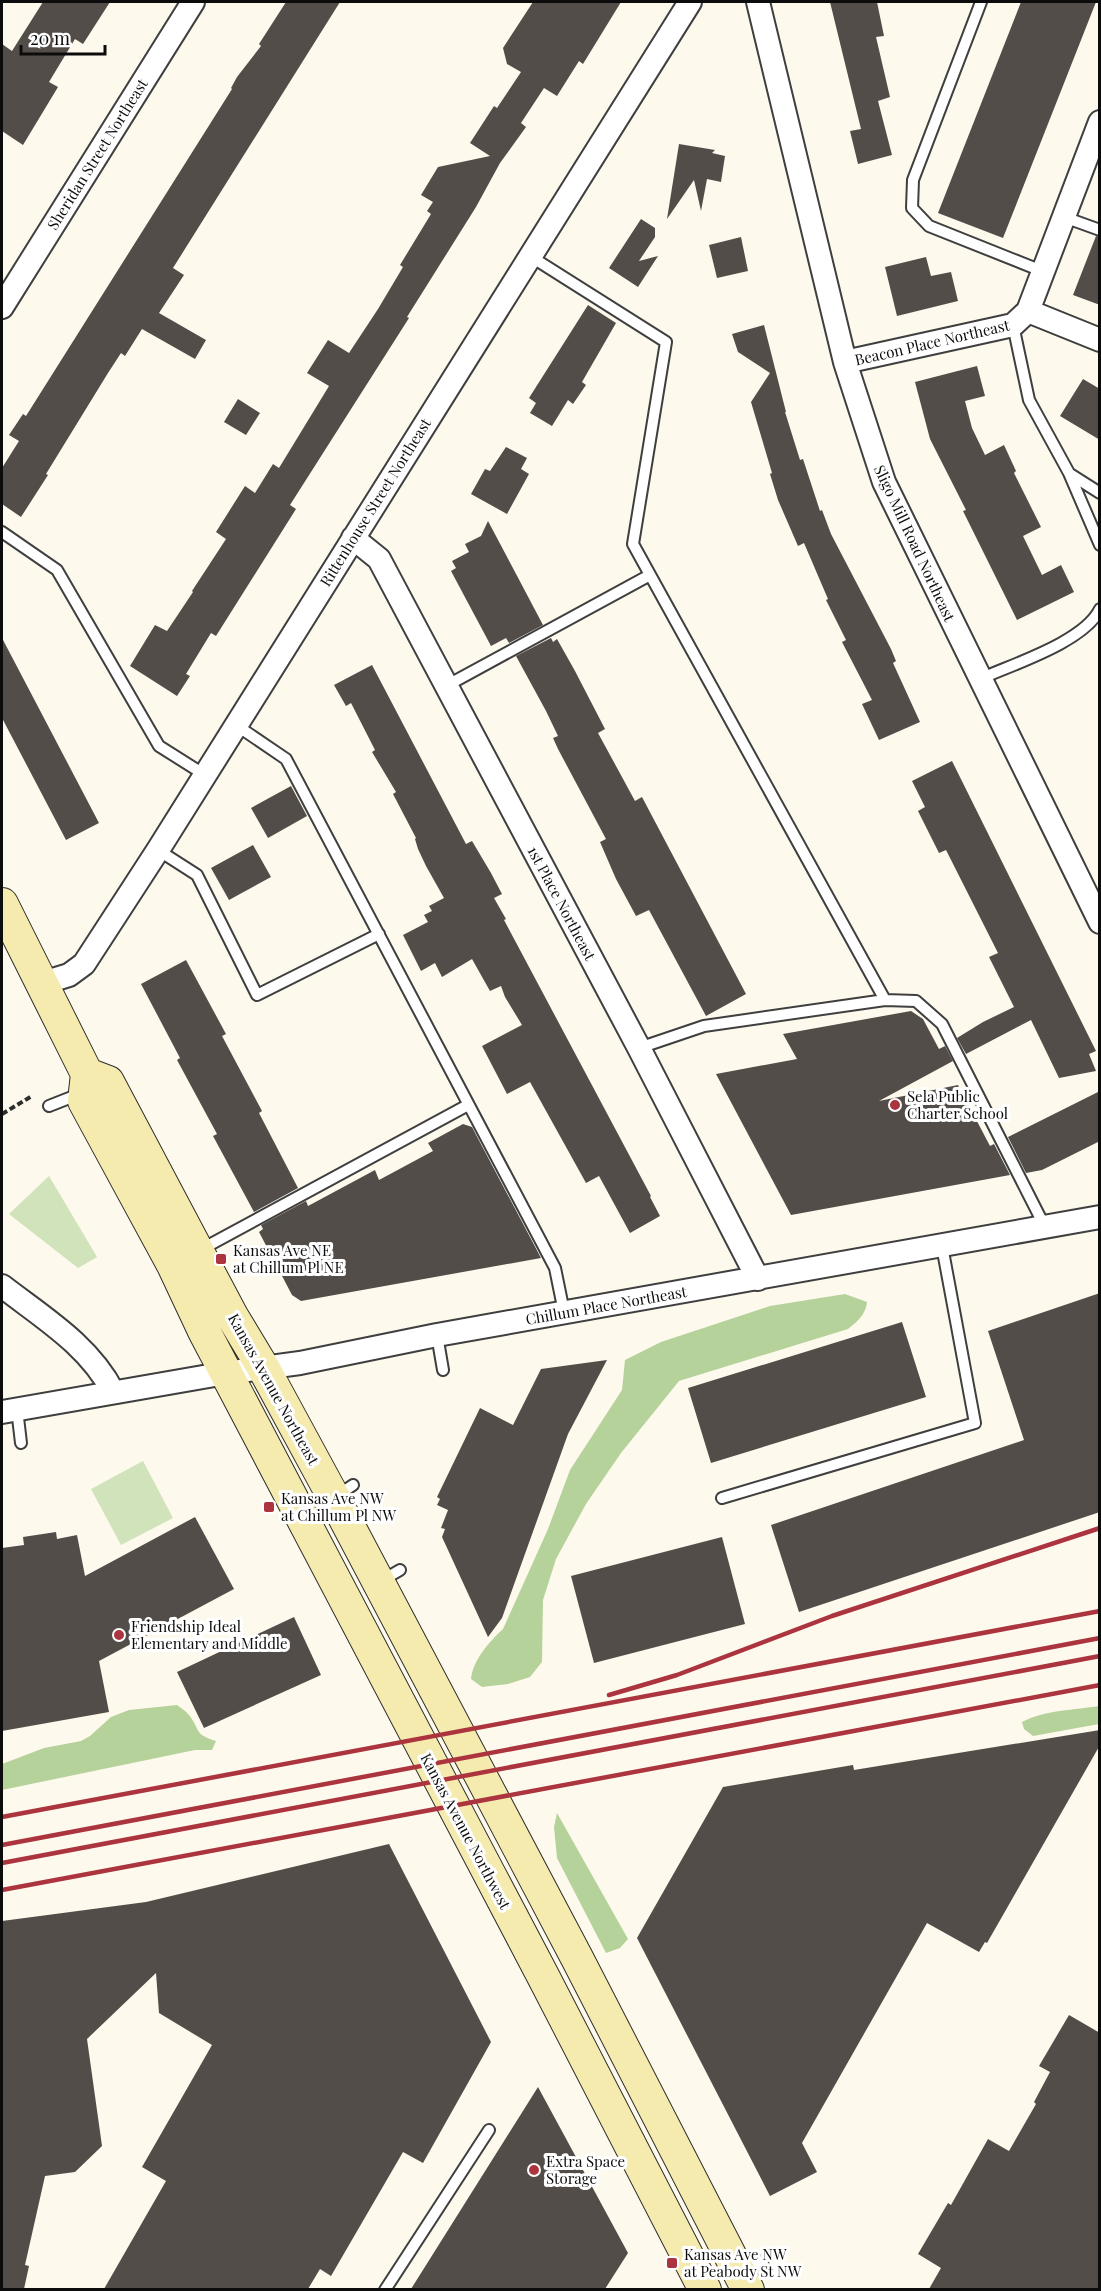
<svg xmlns="http://www.w3.org/2000/svg" width="1101" height="2291" viewBox="0 0 1101 2291" font-family="'Playfair Display',serif">
	<rect width="100%" height="100%" fill="#fdf9ec"/>
	<!-- green -->
	<path fill="#d1e3ba" d="M 49,1176 L 97,1257 L 78,1268 L 9,1214 Z
		M 143,1461 L 173,1518 L 121,1545 L 91,1489 Z"/>
	<!-- forest -->
	<path fill="#b6d29b" d="M 845,1294 L 867,1302 C 866,1314 857,1322 848,1329 L 679,1381 L 621,1453 L 586,1504 L 556,1559 L 543,1600 L 542,1662 L 530,1677 L 508,1684 L 482,1687 L 471,1679 C 473,1660 489,1642 503,1629 L 548,1529 L 570,1470 L 622,1390 L 625,1360 L 661,1342 L 770,1306 Z
		M 177,1705 C 181,1708 186,1711 189,1715 C 201,1730 193,1734 216,1741 L 212,1750 L 195,1750 L 2,1790 L 2,1764 L 44,1748 L 81,1741 L 90,1736 L 111,1717 L 129,1710 Z
		M 1099,1706 L 1099,1724 L 1033,1736 L 1024,1729 L 1022,1722 C 1044,1710 1075,1710 1099,1706 Z
		M 557,1813 L 628,1939 L 620,1948 L 606,1953 L 557,1858 L 554,1827 Z"/>
	<!-- building -->
	<path fill="#534d49" d="M 43,2 L 110,2 L 83,44 L 75,39 L 49,82 L 58,87 L 23,145 L 2,131 L 2,44 L 12,51 Z
		M 286,2 L 340,2 L 173,268 L 184,275 L 159,313 L 206,340 L 195,359 L 142,329 L 125,356 L 121,353 L 108,373 L 46,474 L 48,475 L 21,517 L 2,504 L 2,468 L 19,441 L 9,435 L 23,414 L 26,416 L 232,89 L 231,88 L 237,77 L 261,46 L 259,44 Z
		M 533,2 L 621,2 L 583,64 L 579,61 L 557,96 L 544,88 L 521,123 L 526,127 L 500,163 L 476,207 L 407,317 L 409,318 L 290,505 L 296,509 L 216,636 L 211,633 L 186,674 L 190,676 L 177,696 L 130,666 L 155,625 L 167,631 L 193,592 L 192,591 L 226,539 L 216,532 L 245,486 L 255,493 L 273,464 L 279,468 L 329,386 L 307,373 L 328,340 L 349,353 L 378,309 L 403,267 L 400,265 L 431,214 L 427,211 L 433,202 L 421,195 L 438,167 L 490,156 L 470,143 L 494,106 L 497,108 L 521,72 L 507,64 L 503,48 Z
		M 830,2 L 877,2 L 884,36 L 876,37 L 890,97 L 878,101 L 892,155 L 858,164 L 850,131 L 861,129 Z
		M 1021,2 L 1096,2 L 1003,238 L 938,213 Z
		M 679,144 L 715,150 L 712,153 L 725,156 L 721,182 L 707,179 L 701,211 L 694,180 L 667,219 Z
		M 641,219 L 655,228 L 655,237 L 639,261 L 658,256 L 638,287 L 609,268 Z
		M 1096,236 L 1100,237 L 1100,305 L 1073,295 Z
		M 741,237 L 748,271 L 717,278 L 709,245 Z
		M 926,257 L 931,276 L 951,272 L 958,301 L 897,316 L 885,267 Z
		M 588,305 L 616,323 L 582,382 L 586,385 L 573,404 L 568,400 L 552,426 L 530,413 L 536,403 L 529,398 Z
		M 764,325 L 786,412 L 785,412 L 800,460 L 803,459 L 820,511 L 822,510 L 831,534 L 891,649 L 896,661 L 893,663 L 920,722 L 879,740 L 862,704 L 872,700 L 842,642 L 846,640 L 826,600 L 828,599 L 804,543 L 798,546 L 778,500 L 770,474 L 772,473 L 751,402 L 770,373 L 738,352 L 732,334 Z
		M 977,366 L 985,396 L 965,401 L 972,428 L 985,455 L 1004,445 L 1016,471 L 1014,473 L 1041,527 L 1023,536 L 1042,575 L 1061,565 L 1074,592 L 1017,620 L 963,511 L 966,510 L 930,439 L 915,382 Z
		M 1083,379 L 1100,389 L 1100,440 L 1060,416 Z
		M 238,399 L 260,413 L 246,435 L 224,422 Z
		M 506,447 L 527,458 L 521,469 L 529,474 L 507,514 L 471,494 L 485,469 L 490,471 Z
		M 488,521 L 543,625 L 509,643 L 506,638 L 491,646 L 451,571 L 456,568 L 452,561 L 469,552 L 465,544 L 481,536 Z
		M 2,638 L 99,823 L 66,840 L 2,718 Z
		M 551,638 L 553,642 L 557,639 L 575,671 L 605,729 L 598,733 L 616,766 L 635,801 L 642,797 L 746,994 L 706,1016 L 649,910 L 636,916 L 616,879 L 600,842 L 606,839 L 558,749 L 553,738 L 558,736 L 546,711 L 516,656 Z
		M 372,665 L 466,844 L 472,841 L 491,873 L 502,894 L 494,898 L 506,919 L 504,920 L 651,1196 L 650,1197 L 660,1216 L 630,1233 L 599,1176 L 586,1183 L 530,1082 L 507,1094 L 482,1046 L 522,1025 L 505,997 L 501,986 L 490,991 L 472,959 L 442,977 L 435,963 L 421,971 L 403,935 L 428,922 L 424,915 L 432,911 L 429,906 L 444,898 L 426,866 L 418,849 L 415,839 L 416,838 L 393,794 L 396,792 L 372,752 L 375,750 L 351,703 L 346,706 L 334,685 Z
		M 952,761 L 1096,1051 L 1089,1054 L 1096,1071 L 1059,1078 L 1031,1020 L 966,1054 L 957,1038 L 983,1022 L 1014,1007 L 989,957 L 998,953 L 946,850 L 939,853 L 918,811 L 925,807 L 912,781 Z
		M 291,786 L 307,816 L 268,838 L 251,808 Z
		M 253,845 L 271,877 L 229,900 L 211,868 Z
		M 186,960 L 226,1034 L 222,1036 L 262,1111 L 259,1113 L 298,1188 L 254,1212 L 213,1136 L 217,1134 L 177,1060 L 180,1058 L 141,984 Z
		M 911,1011 L 923,1019 L 939,1049 L 945,1046 L 953,1061 L 879,1101 L 958,1085 L 990,1146 L 994,1144 L 1010,1175 L 791,1215 L 716,1074 L 797,1059 L 783,1034 Z
		M 1100,1091 L 1100,1141 L 1042,1170 L 1026,1173 L 1008,1137 Z
		M 463,1124 L 472,1127 L 541,1258 L 301,1301 L 292,1295 L 259,1232 L 263,1229 L 261,1225 L 306,1201 L 308,1206 L 375,1170 L 379,1180 L 433,1151 L 428,1143 Z
		M 1100,1293 L 1100,1512 L 799,1612 L 771,1525 L 1024,1440 L 988,1331 Z
		M 902,1322 L 926,1397 L 711,1463 L 688,1388 Z
		M 607,1360 L 568,1434 L 502,1618 L 488,1637 L 442,1537 L 445,1529 L 441,1528 L 448,1510 L 437,1505 L 440,1499 L 437,1497 L 480,1408 L 513,1425 L 541,1369 Z
		M 195,1517 L 234,1589 L 99,1661 L 109,1712 L 2,1731 L 2,1548 L 24,1545 L 23,1537 L 56,1532 L 57,1539 L 77,1535 L 85,1576 Z
		M 722,1537 L 745,1624 L 594,1663 L 571,1576 Z
		M 294,1617 L 321,1675 L 204,1728 L 177,1672 Z
		M 1100,1730 L 1100,1745 L 987,1943 L 985,1942 L 979,1952 L 927,1923 L 802,2143 L 817,2172 L 770,2196 L 637,1938 L 723,1787 L 853,1765 L 854,1770 Z
		M 389,1844 L 491,2042 L 423,2163 L 403,2152 L 331,2276 L 320,2269 L 308,2289 L 104,2289 L 166,2181 L 142,2167 L 212,2045 L 159,2013 L 156,1973 L 87,2039 L 102,2146 L 75,2172 L 45,2176 L 25,2265 L 29,2266 L 24,2289 L 2,2289 L 2,1921 L 146,1902 Z
		M 1069,2015 L 1100,2033 L 1100,2289 L 929,2289 L 941,2268 L 918,2254 L 948,2203 L 951,2205 L 988,2139 L 1009,2151 L 1036,2104 L 1034,2102 L 1050,2072 L 1039,2066 Z
		M 538,2087 L 628,2253 L 605,2289 L 411,2289 Z"/>
	<g fill="none" stroke-linecap="round" stroke-linejoin="round">
		<defs>
			<path id="lane" d="M 981,2 L 913,180 L 912,208 L 929,226 L 1042,271
				M 1064,217 L 1100,230
				M 530,256 L 666,342 L 633,544 L 885,1000
				M 1013,325 L 1029,400 L 1069,473 L 1100,545
				M 1070,474 L 1100,493
				M 2,532 L 57,570 L 159,746 L 205,775
				M 980,679 C 1013,664 1084,642 1100,609
				M 446,686 L 650,575
				M 236,725 L 286,759 L 555,1268 L 564,1312
				M 158,850 L 197,875 L 257,995 L 379,934
				M 639,1048 L 704,1026 L 885,1000 L 916,1001 L 942,1024 L 1045,1227
				M 49,1106 L 82,1093
				M 200,1250 L 468,1105
				M 437,1335 L 443,1370
				M 17,1409 L 21,1443
				M 337,1496 L 353,1485
				M 722,1498 L 975,1423 L 942,1246
				M 381,1581 L 400,1570
				M 743,2272 L 763,2261
				M 385,2290 L 489,2130"/>
			<path id="street" d="M 758,2 L 845,362 L 884,482 L 1100,922
				M 2,307 L 193,2
				M 1028,311 L 1100,340
				M 845,362 L 1013,325 L 1028,311 L 1100,122
				M 353,538 L 379,559 L 639,1048 L 758,1279
				M 43,983 L 69,975 L 84,964 L 158,850 L 690,2
				M 2,1286 C 42,1317 89,1345 113,1392
				M 2,1412 L 226,1373 L 300,1363 L 437,1335 L 1100,1217"/>
			<path id="secondary" d="M 2,904 L 87,1074 L 84,1101 L 173,1265 L 204,1331 L 543,1976 L 705,2290
				M 87,1074 L 108,1082 L 232,1316 L 264,1369 L 334,1498 L 577,1958 L 748,2290"/>
		</defs>
		<!-- lane casing -->
		<use href="#lane" stroke="#3f3f3f" stroke-width="14"/>
		<!-- street casing -->
		<use href="#street" stroke="#3f3f3f" stroke-width="26"/>
		<!-- secondary casing -->
		<use href="#secondary" stroke="#2e2e2e" stroke-width="34"/>
		<!-- path -->
		<path stroke="#2e2e2e" stroke-width="4" stroke-dasharray="6 3" stroke-linecap="butt" d="M 2,1114 L 32,1096"/>
		<!-- lane -->
		<use href="#lane" stroke="#fff" stroke-width="10"/>
		<!-- street -->
		<use href="#street" stroke="#fff" stroke-width="22"/>
		<!-- secondary -->
		<use href="#secondary" stroke="#f6ebae" stroke-width="32"/>
		<!-- rail -->
		<path stroke="#ab343e" stroke-width="4.5" d="M 609,1695 L 677,1675 L 832,1616 L 1100,1528
			M 2,1817 L 1100,1611
			M 2,1845 L 1100,1638
			M 2,1863 L 1100,1656
			M 2,1890 L 1100,1685"/>
	</g>
	<!-- markers -->
	<g fill="#ab343e" stroke="#fff" stroke-width="2">
		<circle cx="895" cy="1105" r="6"/>
		<rect x="215" y="1253" width="12" height="12" rx="3"/>
		<rect x="263" y="1501" width="12" height="12" rx="3"/>
		<circle cx="119" cy="1635" r="6"/>
		<circle cx="534" cy="2170" r="6"/>
		<rect x="666" y="2257" width="12" height="12" rx="3"/>
	</g>
	<g text-anchor="middle" dominant-baseline="central" stroke-width="6" stroke-linejoin="round" paint-order="stroke">
		<!-- street labels -->
		<g font-size="15" fill="#0c0c0c" stroke="#fff">
			<text transform="translate(97 154) rotate(-58)">Sheridan Street Northeast</text>
			<text transform="translate(932 342) rotate(-13)">Beacon Place Northeast</text>
			<text transform="translate(375 502) rotate(-58)">Rittenhouse Street Northeast</text>
			<text transform="translate(915 543) rotate(65)">Sligo Mill Road Northeast</text>
			<text transform="translate(562 903) rotate(62)">1st Place Northeast</text>
			<text transform="translate(606 1305) rotate(-10)">Chillum Place Northeast</text>
			<text transform="translate(274 1389) rotate(61)">Kansas Avenue Northeast</text>
			<text transform="translate(466 1831) rotate(62)">Kansas Avenue Northwest</text>
		</g>
		<!-- poi labels -->
		<g font-size="15" fill="#0c0c0c" stroke="#fff" text-anchor="start">
			<text x="907" y="1096">Sela Public<tspan x="907" dy="17">Charter School</tspan></text>
			<text x="233" y="1250">Kansas Ave NE<tspan x="233" dy="17">at Chillum Pl NE</tspan></text>
			<text x="281" y="1498">Kansas Ave NW<tspan x="281" dy="17">at Chillum Pl NW</tspan></text>
			<text x="131" y="1626">Friendship Ideal<tspan x="131" dy="17">Elementary and Middle</tspan></text>
			<text x="546" y="2161">Extra Space<tspan x="546" dy="17">Storage</tspan></text>
			<text x="684" y="2254">Kansas Ave NW<tspan x="684" dy="17">at Peabody St NW</tspan></text>
		</g>
	</g>
	<!-- border -->
	<rect width="1101" height="2291" fill="none" stroke="#0c0c0c" stroke-width="6"/>
	<!-- scale -->
	<path d="M21 45v9h84v-9" fill="none" stroke="#0c0c0c" stroke-width="3"/>
	<text x="30" y="45" font-size="18" fill="#0c0c0c" stroke="#ffffff" stroke-width="4.5" paint-order="stroke">20 m</text>
</svg>
